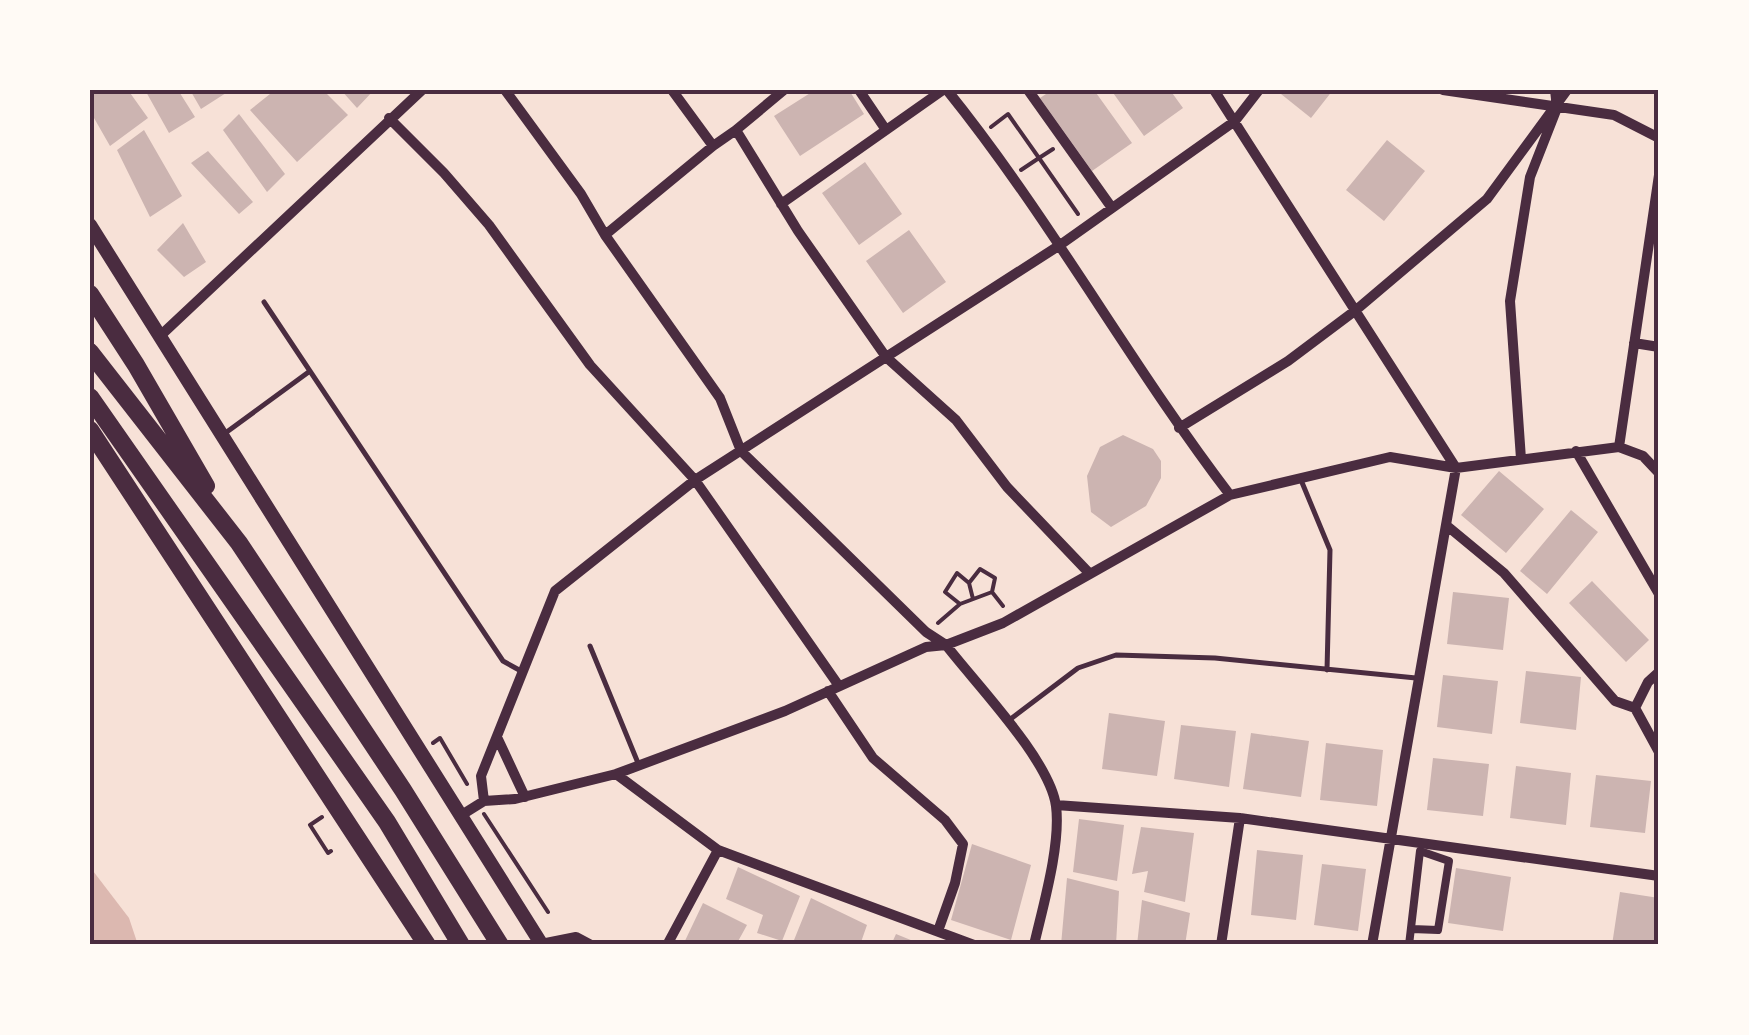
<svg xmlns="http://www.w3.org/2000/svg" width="1749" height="1035" viewBox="0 0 1749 1035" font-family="Inter,sans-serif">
	<rect width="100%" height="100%" fill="#f7e1d7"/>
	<!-- water -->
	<path fill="#dcb8b0" d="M 90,867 L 129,918 L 138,945 L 90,945 Z"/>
	<!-- building -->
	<path fill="#ccb4b1" d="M 90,90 L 128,90 L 148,118 L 110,146 L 90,111 Z
		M 145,90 L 178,90 L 195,117 L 169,133 Z
		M 190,90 L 225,90 L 226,93 L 201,109 Z
		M 275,90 L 323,90 L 348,115 L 297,162 L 250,110 Z
		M 341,90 L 374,90 L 357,108 Z
		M 815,90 L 849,90 L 864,114 L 800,156 L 774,116 Z
		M 1052,90 L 1094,90 L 1132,143 L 1092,171 L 1040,98 Z
		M 1111,90 L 1170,90 L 1183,108 L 1144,136 Z
		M 1276,90 L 1333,90 L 1311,118 Z
		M 239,114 L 285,174 L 267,192 L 223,130 Z
		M 144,130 L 182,196 L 150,217 L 117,150 Z
		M 1387,140 L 1425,171 L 1384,221 L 1346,190 Z
		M 208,151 L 253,202 L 239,214 L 191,163 Z
		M 865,162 L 902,214 L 859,245 L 822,193 Z
		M 183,223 L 206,262 L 184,277 L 157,250 Z
		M 909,230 L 946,282 L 903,313 L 866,261 Z
		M 1123,435 L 1153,449 L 1161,461 L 1161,478 L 1146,506 L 1111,527 L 1091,512 L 1087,476 L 1100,447 Z
		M 1499,471 L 1544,509 L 1506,553 L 1461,515 Z
		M 1571,510 L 1598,532 L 1547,594 L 1520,571 Z
		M 1592,581 L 1649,640 L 1626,662 L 1569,603 Z
		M 1453,592 L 1509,598 L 1503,650 L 1447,644 Z
		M 1526,671 L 1581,677 L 1576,730 L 1520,723 Z
		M 1443,675 L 1498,681 L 1492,734 L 1437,727 Z
		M 1109,713 L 1165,721 L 1157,776 L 1102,769 Z
		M 1181,725 L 1236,731 L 1229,787 L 1174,779 Z
		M 1251,733 L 1309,741 L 1301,797 L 1243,789 Z
		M 1326,743 L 1383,750 L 1377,806 L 1320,800 Z
		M 1433,758 L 1489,764 L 1483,816 L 1427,810 Z
		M 1516,766 L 1571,773 L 1566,825 L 1510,818 Z
		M 1596,775 L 1651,781 L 1645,833 L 1590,827 Z
		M 1079,819 L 1124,825 L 1117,881 L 1073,872 Z
		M 1141,827 L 1194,833 L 1185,902 L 1144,892 L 1148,871 L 1132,874 Z
		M 972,844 L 1031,865 L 1011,940 L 951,920 Z
		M 1257,850 L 1303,855 L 1296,920 L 1251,915 Z
		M 1322,864 L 1366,869 L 1358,931 L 1314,925 Z
		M 738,867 L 800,896 L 782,941 L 757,933 L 763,915 L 726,899 Z
		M 1456,868 L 1511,877 L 1503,931 L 1448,923 Z
		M 1067,878 L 1119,891 L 1116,945 L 1061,945 Z
		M 1620,892 L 1659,898 L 1659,945 L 1612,945 Z
		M 811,898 L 867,925 L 860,945 L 792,945 Z
		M 1142,900 L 1190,913 L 1185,945 L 1137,945 Z
		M 703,903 L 747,925 L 736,945 L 683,945 Z
		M 896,934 L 923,945 L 891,945 Z"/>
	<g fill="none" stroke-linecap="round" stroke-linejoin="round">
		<!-- path -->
		<path stroke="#4a2c40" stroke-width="4" d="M 991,127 L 1008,114 L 1039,158 L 1053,149
			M 1021,170 L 1039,158 L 1078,214
			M 969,583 L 980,569 L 995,578 L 992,592
			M 960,604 L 945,592 L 957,573 L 969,583 L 973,599
			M 938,623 L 960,604 L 992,592 L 1003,606
			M 433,743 L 440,738 L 467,784
			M 484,814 L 548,912
			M 322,817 L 310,825 L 328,853 L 331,851"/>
		<!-- service -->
		<path stroke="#4a2c40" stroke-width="5" d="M 264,302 L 503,661 L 521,671
			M 224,434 L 310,371
			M 1301,480 L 1330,550 L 1327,670
			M 590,646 L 638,763
			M 1008,721 L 1078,668 L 1116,655 L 1215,658 L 1416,678"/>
		<!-- pedestrian -->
		<path stroke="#4a2c40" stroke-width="8" d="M 1409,945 L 1420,851 L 1449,861 L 1438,930 L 1412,929"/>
		<!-- minor -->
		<path stroke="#4a2c40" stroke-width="10" d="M 505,90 L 581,194 L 605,235 L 720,398 L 741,451 L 926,632 L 946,645 C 975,683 1050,760 1056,806 C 1061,845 1043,906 1034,945
			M 672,90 L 713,146 L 736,130 L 798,231 L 886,357 L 956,420 L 1007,487 L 1090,574
			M 859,90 L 886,130
			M 947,90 C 1051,219 1130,364 1230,495
			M 1028,90 L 1112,208
			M 1214,90 L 1456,468 L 1372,945
			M 1443,90 L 1614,115 L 1659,138
			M 389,118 L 444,173 L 489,225 L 590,365 L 695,480 L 839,686
			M 736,130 L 784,90
			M 781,204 L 943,90
			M 605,235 L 713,146
			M 159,337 L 422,90
			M 1634,343 L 1659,347
			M 1179,428 L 1288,361 L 1356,310 L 1487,199 L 1567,90
			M 1619,447 L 1659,175
			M 1576,451 L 1659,594
			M 1521,459 L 1510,301 L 1530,177 L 1557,108 L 1555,90
			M 1446,525 L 1504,573 L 1615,701 L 1635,708
			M 1659,672 L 1648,682 L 1635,708 L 1659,752
			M 828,691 L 873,758 L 945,820 L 963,844 L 955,883 L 938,931
			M 497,737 L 525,797
			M 616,774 L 718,850 L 974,945
			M 484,801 L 481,776 L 555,591 L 695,480 L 1060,245 L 1235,121 L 1259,90
			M 1056,805 L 1240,818 L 1659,876
			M 460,816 L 484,801 L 515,799 L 616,774 L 785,711 L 926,647 L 946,645 L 1003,623 L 1230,495 L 1390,457 L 1456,468 L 1619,447 L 1643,456 L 1659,473
			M 541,944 L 576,937 L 591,945
			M 667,945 L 718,850
			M 1221,945 L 1240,818"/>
		<!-- tertiary -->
		<path stroke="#4a2c40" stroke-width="14" d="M 90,225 L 542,945"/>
		<!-- trunk -->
		<path stroke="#4a2c40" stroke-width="18" d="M 90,294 L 136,365 L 206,486
			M 90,352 L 239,543 L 403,790 L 500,945
			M 90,397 L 387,822 L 461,945
			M 90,430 L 427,945"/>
	</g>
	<!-- border -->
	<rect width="1749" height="1035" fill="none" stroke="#fffaf5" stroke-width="185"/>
	<rect x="92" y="92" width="1564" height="850" fill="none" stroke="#4a2c40" stroke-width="4"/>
</svg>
